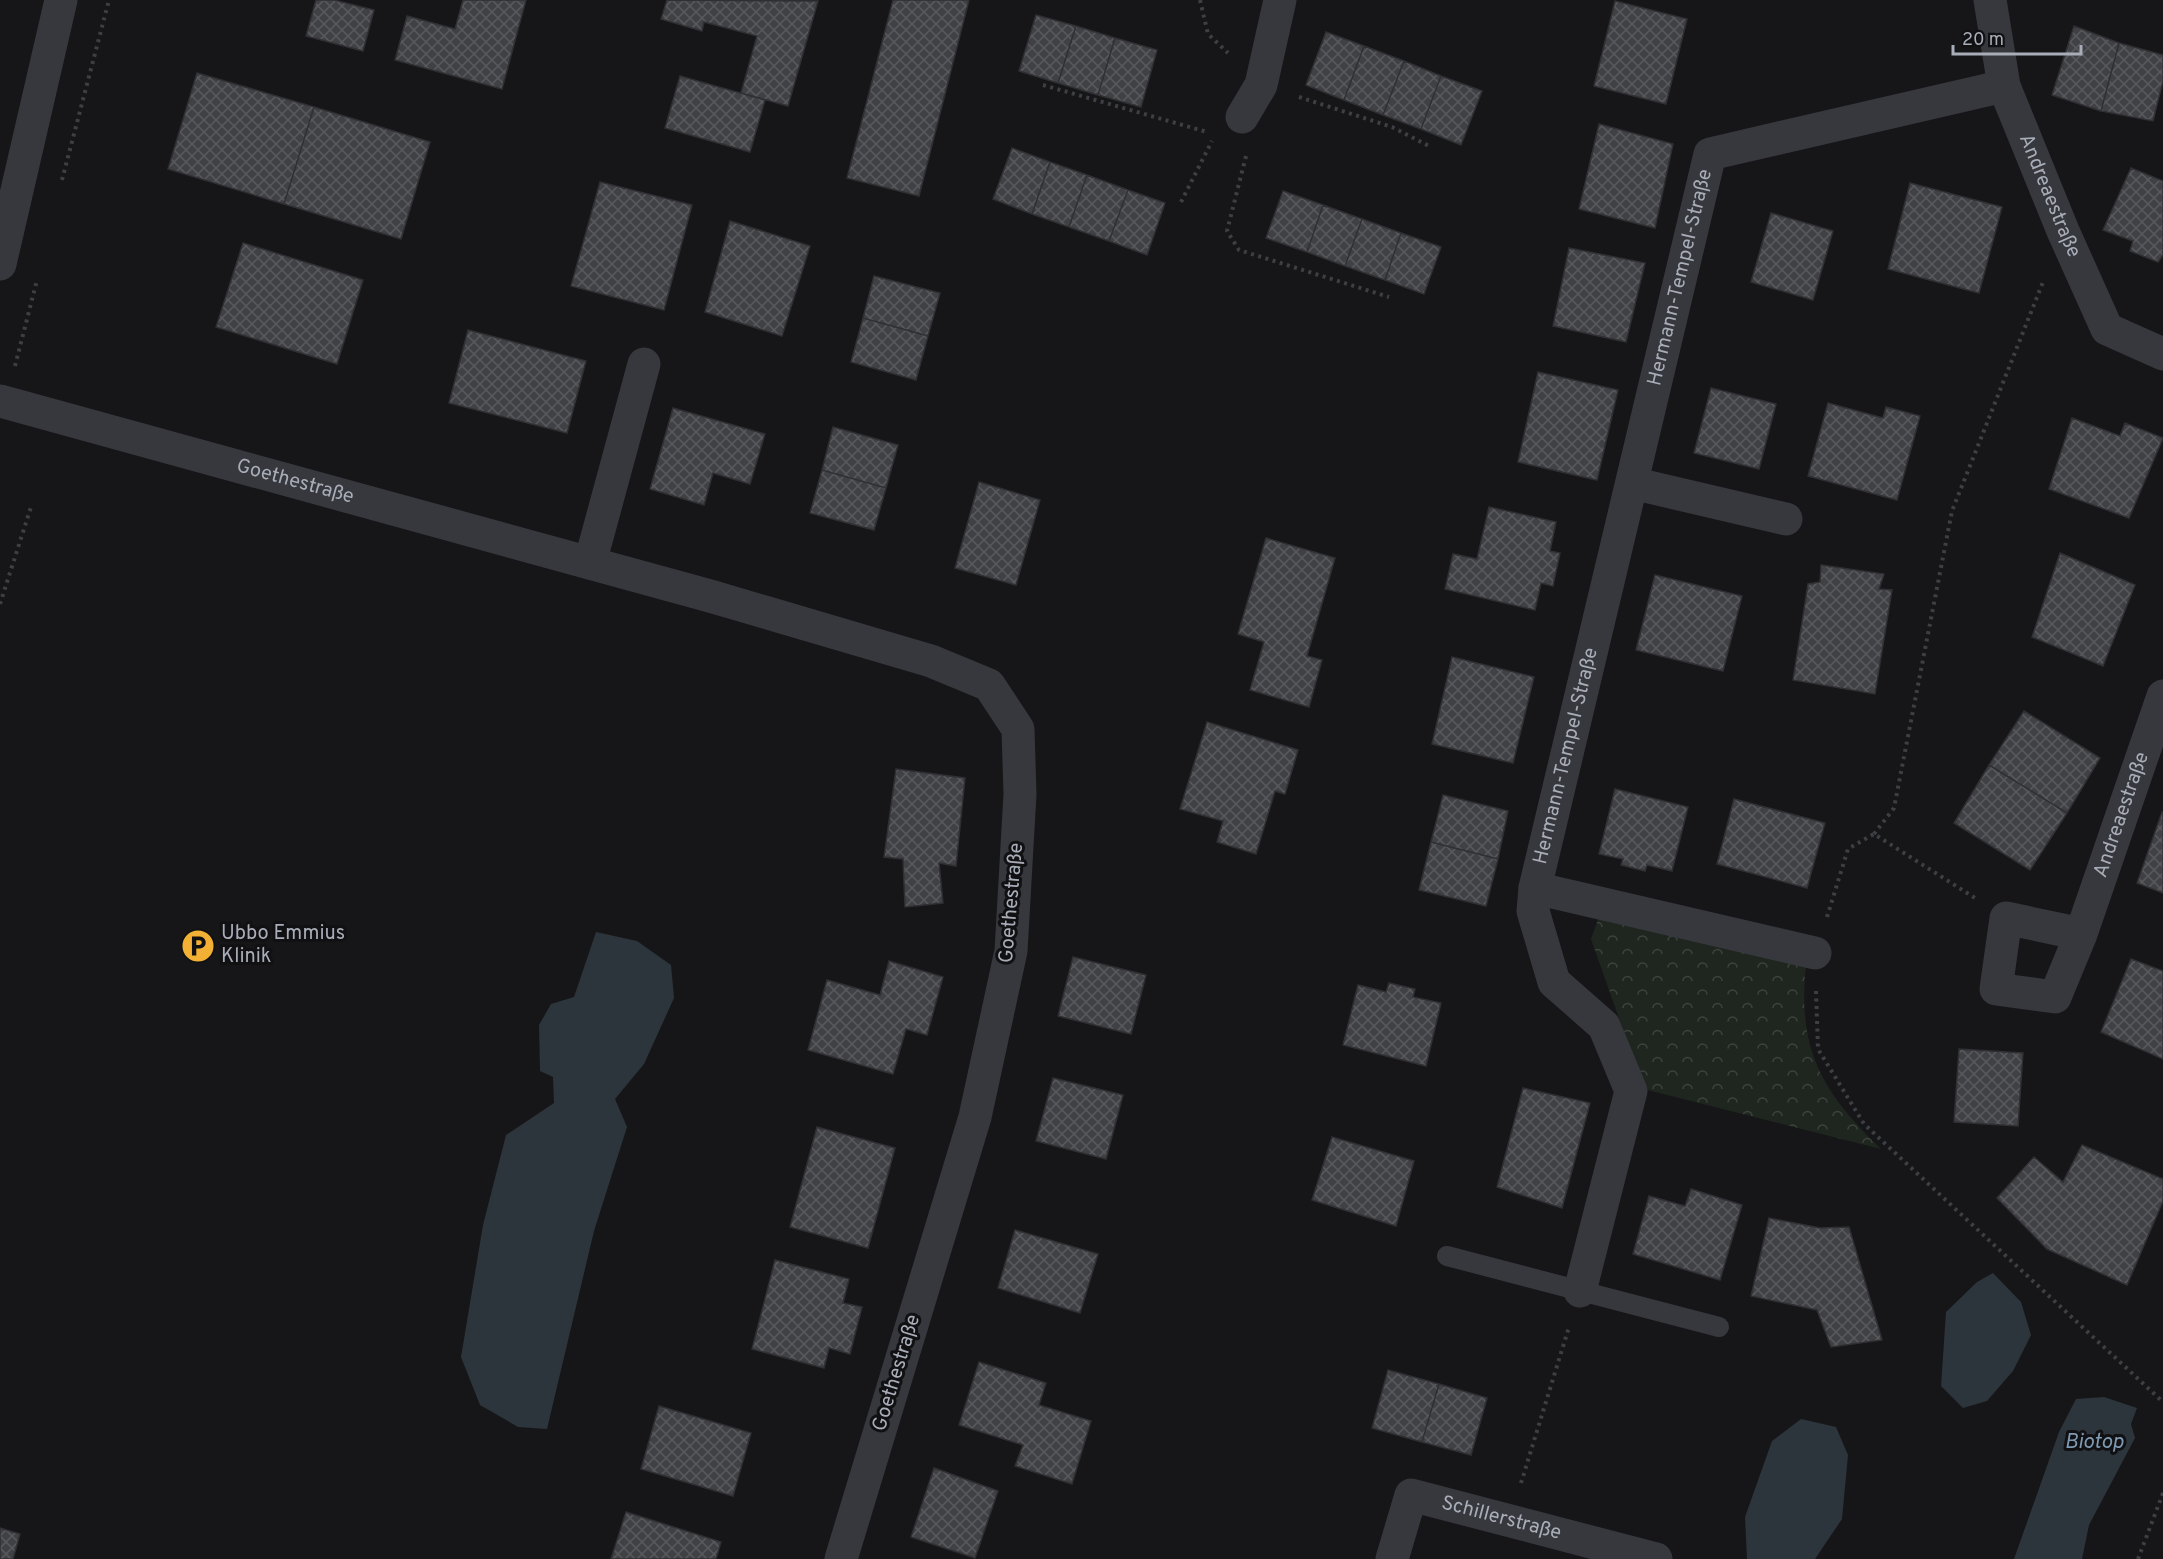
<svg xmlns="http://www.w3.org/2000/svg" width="2163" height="1559" viewBox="0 0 2163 1559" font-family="Overpass,sans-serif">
	<defs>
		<pattern id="park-crowns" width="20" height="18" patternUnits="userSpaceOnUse" patternTransform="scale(1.5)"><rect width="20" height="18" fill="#1e261f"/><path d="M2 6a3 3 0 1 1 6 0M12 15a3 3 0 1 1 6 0" fill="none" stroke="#3c433d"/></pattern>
		<pattern id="building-cross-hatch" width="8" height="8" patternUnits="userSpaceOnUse" patternTransform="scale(1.5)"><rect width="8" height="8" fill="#404145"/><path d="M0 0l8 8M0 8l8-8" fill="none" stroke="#595a5e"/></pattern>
	</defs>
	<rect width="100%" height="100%" fill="#161618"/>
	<!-- park -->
	<path fill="url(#park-crowns)" d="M 1600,914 L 1806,964 C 1797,1049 1821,1091 1881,1149 L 1644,1089 L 1591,939 Z"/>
	<!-- water -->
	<path fill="#2c353c" d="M 596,932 L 637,941 L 671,965 L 674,998 L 644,1064 L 615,1099 L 627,1127 L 594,1231 L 547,1429 L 518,1427 L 480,1405 L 461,1357 L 483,1225 L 506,1135 L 554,1103 L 553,1077 L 540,1071 L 539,1025 L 551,1004 L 574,997 Z
		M 1993,1273 L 2021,1302 L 2031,1335 L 2013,1371 L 1987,1401 L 1963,1408 L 1941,1386 L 1946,1312 L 1977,1282 Z
		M 2104,1397 L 2137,1408 L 2131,1424 L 2135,1438 L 2089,1525 L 2082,1559 L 2014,1559 L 2059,1432 L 2076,1399 Z
		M 1801,1419 L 1836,1427 L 1848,1455 L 1842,1519 L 1815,1559 L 1747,1559 L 1745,1517 L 1772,1441 Z"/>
	<!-- building -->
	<path fill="url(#building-cross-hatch)" stroke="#303034" stroke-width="1.5" d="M 316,0 L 334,0 L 374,10 L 363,51 L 306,36 Z
		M 463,0 L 526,0 L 502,89 L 395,60 L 407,16 L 455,29 Z
		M 667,0 L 818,1 L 788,106 L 741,93 L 757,36 L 704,22 L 702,31 L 661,19 Z
		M 893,0 L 969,0 L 919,196 L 847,178 Z
		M 1615,1 L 1687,19 L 1666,104 L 1594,86 Z
		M 1036,15 L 1076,26 L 1058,83 L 1019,71 Z
		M 1076,26 L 1115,38 L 1098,95 L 1058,83 Z
		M 2074,26 L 2119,43 L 2101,111 L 2052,95 Z
		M 1326,32 L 1364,46 L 1344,100 L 1306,85 Z
		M 1115,38 L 1157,50 L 1141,107 L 1098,95 Z
		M 2119,43 L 2163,55 L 2163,81 L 2153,121 L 2101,111 Z
		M 1364,46 L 1404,61 L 1383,115 L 1344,100 Z
		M 1404,61 L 1441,76 L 1421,129 L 1383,115 Z
		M 197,73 L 314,107 L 284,204 L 168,169 Z
		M 680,76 L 765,100 L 750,152 L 665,128 Z
		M 1441,76 L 1482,91 L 1461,145 L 1421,129 Z
		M 314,107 L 430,142 L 401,239 L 284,204 Z
		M 1599,124 L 1673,144 L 1655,228 L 1579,209 Z
		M 1012,148 L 1050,162 L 1032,214 L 993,199 Z
		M 1050,162 L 1087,175 L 1069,227 L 1032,214 Z
		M 2131,168 L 2163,181 L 2163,255 L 2158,262 L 2130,251 L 2133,241 L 2103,230 Z
		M 1087,175 L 1128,190 L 1109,241 L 1069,227 Z
		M 600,182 L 692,205 L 664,310 L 571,286 Z
		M 1910,183 L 2002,207 L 1979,293 L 1888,269 Z
		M 1128,190 L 1165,203 L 1147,255 L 1109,241 Z
		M 1283,191 L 1323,205 L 1307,252 L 1266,238 Z
		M 1323,205 L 1362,219 L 1345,266 L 1307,252 Z
		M 1771,213 L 1833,231 L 1813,300 L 1751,282 Z
		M 1362,219 L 1401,233 L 1385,280 L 1345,266 Z
		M 730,221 L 810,246 L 782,336 L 705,312 Z
		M 1401,233 L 1441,247 L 1424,294 L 1385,280 Z
		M 243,243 L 363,280 L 337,364 L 216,327 Z
		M 1569,248 L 1645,263 L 1626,342 L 1553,326 Z
		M 874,276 L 940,293 L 928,336 L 863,318 Z
		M 863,318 L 928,336 L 916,380 L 851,362 Z
		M 468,330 L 586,361 L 567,433 L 449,403 Z
		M 1538,372 L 1618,390 L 1597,480 L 1518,462 Z
		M 1711,388 L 1776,404 L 1759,469 L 1694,453 Z
		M 1828,403 L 1883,418 L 1886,407 L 1920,416 L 1897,500 L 1808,476 Z
		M 673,408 L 765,434 L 750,484 L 713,473 L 704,505 L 650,489 Z
		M 2072,418 L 2120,436 L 2125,423 L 2163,438 L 2129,518 L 2049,489 Z
		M 833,427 L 898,445 L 886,488 L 822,470 Z
		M 822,470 L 886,488 L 874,530 L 810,513 Z
		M 979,482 L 1040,500 L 1016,585 L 955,568 Z
		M 1489,507 L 1556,522 L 1550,551 L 1560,553 L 1553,586 L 1541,583 L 1535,610 L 1445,589 L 1453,554 L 1477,559 Z
		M 1266,538 L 1335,558 L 1307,656 L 1322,660 L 1309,707 L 1250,690 L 1264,642 L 1238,634 Z
		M 2060,553 L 2135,585 L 2103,666 L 2032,637 Z
		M 1821,565 L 1884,574 L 1879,589 L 1892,590 L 1875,694 L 1793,680 L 1808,584 L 1820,582 Z
		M 1655,575 L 1742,596 L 1723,671 L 1636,650 Z
		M 1452,657 L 1534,677 L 1513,763 L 1432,744 Z
		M 2024,711 L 2100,758 L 2067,813 L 1989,765 Z
		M 1207,722 L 1298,750 L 1285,794 L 1275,791 L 1256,854 L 1217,842 L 1223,821 L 1180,809 Z
		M 1989,765 L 2067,813 L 2030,870 L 1954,823 Z
		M 896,769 L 965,778 L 956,866 L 939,863 L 943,903 L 905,907 L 903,859 L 884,857 Z
		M 1615,789 L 1688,807 L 1672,871 L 1647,865 L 1645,871 L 1621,865 L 1623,859 L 1599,854 Z
		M 1443,795 L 1508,811 L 1498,859 L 1431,842 Z
		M 1734,799 L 1825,823 L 1807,888 L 1717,864 Z
		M 2162,812 L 2163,813 L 2163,893 L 2137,883 Z
		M 1431,842 L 1498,859 L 1486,906 L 1419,890 Z
		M 1073,957 L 1146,975 L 1131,1034 L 1058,1016 Z
		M 2131,959 L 2163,971 L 2163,1059 L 2101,1032 Z
		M 889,961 L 943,977 L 927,1035 L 906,1029 L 893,1074 L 808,1050 L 827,980 L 880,995 Z
		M 1389,983 L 1415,989 L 1413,997 L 1441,1003 L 1426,1066 L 1343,1045 L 1358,985 L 1386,992 Z
		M 1959,1049 L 2023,1053 L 2018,1126 L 1954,1122 Z
		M 1053,1078 L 1123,1095 L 1106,1159 L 1036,1141 Z
		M 1523,1088 L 1590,1103 L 1562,1208 L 1497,1187 Z
		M 817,1127 L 895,1148 L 868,1248 L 790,1227 Z
		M 1332,1137 L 1414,1161 L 1396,1226 L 1312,1200 Z
		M 2082,1145 L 2163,1179 L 2163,1201 L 2127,1285 L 2047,1249 L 1997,1198 L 2034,1157 L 2063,1182 Z
		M 1691,1189 L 1742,1205 L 1720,1280 L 1633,1254 L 1649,1196 L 1685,1206 Z
		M 1769,1218 L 1820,1228 L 1849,1227 L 1882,1340 L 1831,1347 L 1817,1310 L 1751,1296 Z
		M 1015,1230 L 1098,1254 L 1080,1313 L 998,1288 Z
		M 775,1260 L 849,1279 L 843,1303 L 862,1307 L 850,1354 L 829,1348 L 824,1368 L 752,1349 Z
		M 979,1362 L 1046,1383 L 1039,1405 L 1091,1421 L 1072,1484 L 1015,1466 L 1023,1445 L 959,1425 Z
		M 1388,1370 L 1439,1384 L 1422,1442 L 1372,1428 Z
		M 1439,1384 L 1487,1398 L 1471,1455 L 1422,1442 Z
		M 659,1406 L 751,1433 L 733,1496 L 641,1469 Z
		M 934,1468 L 998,1491 L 975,1558 L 911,1537 Z
		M 626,1512 L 721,1542 L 716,1559 L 611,1559 Z
		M 0,1528 L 20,1534 L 13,1559 L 0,1559 Z"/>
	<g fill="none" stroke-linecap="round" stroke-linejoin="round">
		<!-- path -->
		<path stroke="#3d3f44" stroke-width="4" stroke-dasharray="3 4.5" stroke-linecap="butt" d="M 1200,0 L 1208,34 L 1228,53
			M 1043,85 L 1207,132
			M 1299,97 L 1392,127 L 1429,146
			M 1246,156 L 1227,231 L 1239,250 L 1389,297
			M 62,180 L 109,0
			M 1181,202 L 1212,141
			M 15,366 L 37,280
			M 0,604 L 31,507
			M 1874,834 L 1894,808 L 1952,511 L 2043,282
			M 1827,917 L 1848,849 L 1874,834 L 1975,898
			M 1816,991 L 1818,1049 L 1864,1124 L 2163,1402
			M 1521,1483 L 1569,1327
			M 2138,1559 L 2163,1493"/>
		<!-- service -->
		<path stroke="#37383d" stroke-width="20" d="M 1447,1256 L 1719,1327"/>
		<!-- minor -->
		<g stroke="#37383d" stroke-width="33">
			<path id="s1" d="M 1990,0 L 2004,86 L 2063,231 L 2107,329 L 2163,354"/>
			<path d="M 1242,117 L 1261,85 L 1280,0"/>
			<path id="s2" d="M 0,401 L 710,596 L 931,661 L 989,685 L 1018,729 L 1020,794 L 1011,951 L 975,1117 L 841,1559"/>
			<path d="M 1632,483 L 1786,519"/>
			<path d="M 590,563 L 644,364"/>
			<path d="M 1535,888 L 1815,953"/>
			<path id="s3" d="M 2081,934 L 2006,918 L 1996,989 L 2055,997 L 2081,934 L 2163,696"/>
			<path id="s4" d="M 1580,1291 L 1631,1091 L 1604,1026 L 1554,982 L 1533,911 L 1535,888 L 1710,154 L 2004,86"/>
			<path id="s5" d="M 1392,1559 L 1411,1495 L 1656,1559"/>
		</g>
		<!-- tertiary -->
		<path stroke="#37383d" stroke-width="33" d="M 0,264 L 61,0"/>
	</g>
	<!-- icons -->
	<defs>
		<symbol id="parking-disc" viewBox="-11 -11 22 22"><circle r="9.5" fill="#f2b134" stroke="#111113"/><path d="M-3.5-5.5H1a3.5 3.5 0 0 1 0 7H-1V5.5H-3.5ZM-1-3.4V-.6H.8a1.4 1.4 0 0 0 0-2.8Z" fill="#111"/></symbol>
	</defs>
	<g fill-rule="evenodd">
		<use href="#parking-disc" x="179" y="927" width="38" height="38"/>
	</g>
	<g text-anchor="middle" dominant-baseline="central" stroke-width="6" stroke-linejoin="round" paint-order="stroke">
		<!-- street labels -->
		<g font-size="20" fill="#a8adb8" stroke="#111113">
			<text stroke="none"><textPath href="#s1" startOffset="206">Andreaestraße</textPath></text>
			<text stroke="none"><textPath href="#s4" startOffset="1068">Hermann-Tempel-Straße</textPath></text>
			<text stroke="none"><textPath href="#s2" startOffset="306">Goethestraße</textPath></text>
			<text stroke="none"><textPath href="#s4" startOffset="576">Hermann-Tempel-Straße</textPath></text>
			<text stroke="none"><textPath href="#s3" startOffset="402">Andreaestraße</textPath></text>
			<text transform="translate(1012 903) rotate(-85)">Goethestraße</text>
			<text transform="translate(897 1373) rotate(-73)">Goethestraße</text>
			<text stroke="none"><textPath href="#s5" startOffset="160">Schillerstraße</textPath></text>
		</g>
		<!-- poi labels -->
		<g font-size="20" fill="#a8adb8" stroke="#111113" text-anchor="start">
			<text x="221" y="934">Ubbo Emmius<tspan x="221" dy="23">Klinik</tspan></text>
		</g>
		<!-- water labels -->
		<g font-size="21" font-style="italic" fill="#7f9bb3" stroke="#111113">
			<text x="2094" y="1442">Biotop</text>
		</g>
	</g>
	<!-- scale -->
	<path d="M1953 45v9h128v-9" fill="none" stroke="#a8adb8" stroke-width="3"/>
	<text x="1962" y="45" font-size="18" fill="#a8adb8" stroke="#111113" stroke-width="4.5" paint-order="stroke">20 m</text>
</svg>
